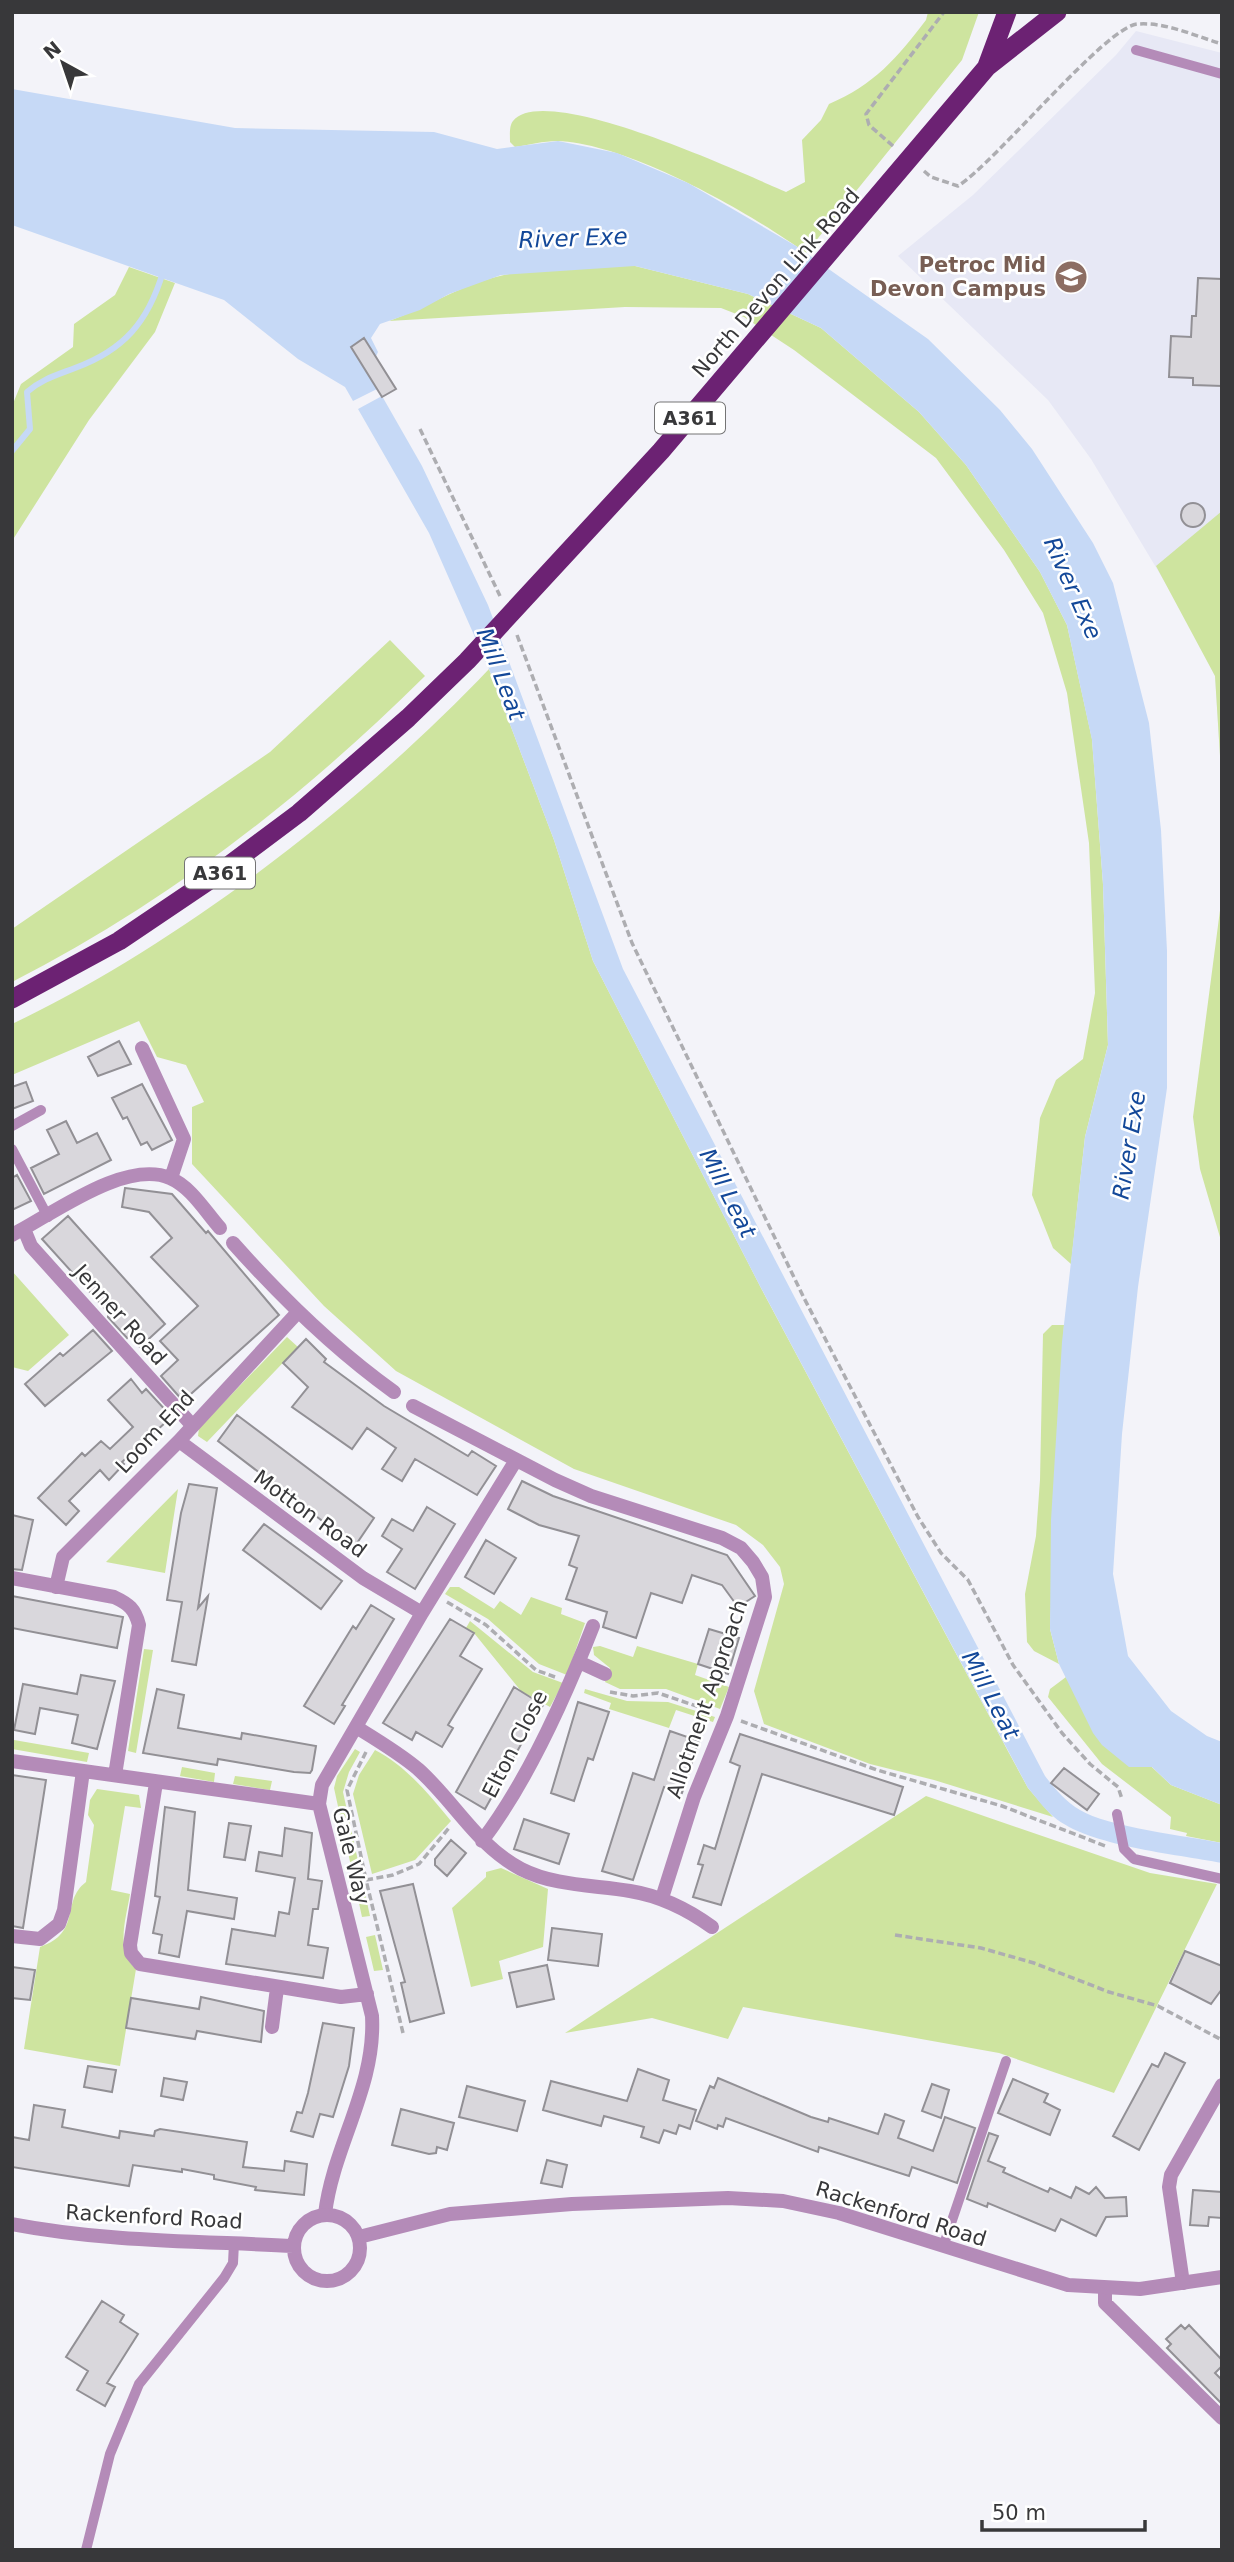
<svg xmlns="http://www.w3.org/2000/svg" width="1234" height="2562" viewBox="0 0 1234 2562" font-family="'DejaVu Sans',sans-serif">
	<rect width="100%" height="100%" fill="#f3f3f9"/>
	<!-- built -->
	<path fill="#e7e8f5" d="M 1136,31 L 1222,53 L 1222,788 L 1215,676 L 1187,619 L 1091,459 L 1048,400 L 898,256 L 973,195 L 1116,55 Z"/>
	<!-- green -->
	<path fill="#cee49f" d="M 928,12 L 979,12 L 962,60 L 806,253 C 749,212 628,143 557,141 C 544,141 528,145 515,147 L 510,142 C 510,135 509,126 513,121 C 545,81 744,174 786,192 L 805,182 L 802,140 L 821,120 L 829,104 C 874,85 897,58 926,20 Z
		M 635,266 L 748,294 L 821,328 L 919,412 L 966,465 L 1040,572 L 1067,625 L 1092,739 L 1103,884 L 1108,1045 L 1085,1137 L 1071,1264 L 1053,1248 L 1032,1195 L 1040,1118 L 1056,1080 L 1083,1059 L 1095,993 L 1089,843 L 1067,693 L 1043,613 L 1004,550 L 936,458 L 794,350 L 744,317 L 721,308 L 625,307 L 389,321 C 427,307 461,285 500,276 C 541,266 593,266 635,266 Z
		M 129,267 L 175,283 L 155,332 L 89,420 L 12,541 L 12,406 L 21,384 L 73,347 L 74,324 L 115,295 Z
		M 1222,511 L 1222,788 L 1215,676 L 1156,566 Z
		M 390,640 L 425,676 C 303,797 166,904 12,982 L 12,929 L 270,752 Z
		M 489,669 L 554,840 L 593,961 L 761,1288 L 1009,1753 L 1028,1788 L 1053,1817 L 934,1780 L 870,1764 L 764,1724 L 754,1691 L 784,1584 L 780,1567 L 763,1545 L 736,1525 L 574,1469 L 396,1371 L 324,1306 L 192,1164 L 192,1107 L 204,1102 L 186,1065 L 157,1057 L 139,1021 L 12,1075 L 12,1024 C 180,944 361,804 489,669 Z
		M 1222,895 L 1222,1244 L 1200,1169 L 1193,1117 Z
		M 12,1271 L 69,1335 L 28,1371 L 12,1367 Z
		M 1052,1325 L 1064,1325 L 1050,1629 L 1059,1664 L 1034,1651 L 1027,1642 L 1025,1594 L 1036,1536 L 1040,1480 L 1043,1334 Z
		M 287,1337 L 298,1347 L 207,1442 L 198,1436 L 199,1428 Z
		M 178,1489 L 165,1573 L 106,1562 Z
		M 450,1587 L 459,1587 L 494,1609 L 500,1601 L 521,1615 L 531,1597 L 562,1608 L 561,1614 L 585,1623 L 567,1675 L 539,1664 L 488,1619 L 445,1594 Z
		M 470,1621 L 533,1672 L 563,1683 L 550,1707 L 521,1691 L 474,1633 L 466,1628 Z
		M 600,1646 L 633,1657 L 637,1646 L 698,1664 L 695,1675 L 729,1687 L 720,1709 L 666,1689 L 620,1689 L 605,1682 L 610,1668 L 594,1655 L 593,1647 Z
		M 144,1649 L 153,1650 L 136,1753 L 128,1751 Z
		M 1066,1677 L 1077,1697 L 1171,1785 L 1222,1805 L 1222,1843 L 1186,1836 L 1187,1833 L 1170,1829 L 1171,1817 L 1102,1764 L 1048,1697 L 1050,1689 Z
		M 585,1689 L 627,1701 L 668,1702 L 715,1717 L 713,1722 L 676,1710 L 669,1728 L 609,1709 L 611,1703 L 584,1693 Z
		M 14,1740 L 89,1753 L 87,1762 L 12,1749 Z
		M 355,1749 L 360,1752 L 349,1772 L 343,1792 L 370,1916 L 362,1917 L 334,1788 L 337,1776 Z
		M 375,1750 C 406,1766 429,1794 451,1821 L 415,1860 L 372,1874 L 353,1794 L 359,1775 Z
		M 182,1767 L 215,1773 L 214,1782 L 180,1776 Z
		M 235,1776 L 272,1781 L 270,1790 L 233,1784 Z
		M 97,1789 L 139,1795 L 141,1808 L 125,1806 L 111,1890 L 130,1894 C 126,1919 115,1950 136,1969 L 120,2066 L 24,2049 L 40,1947 C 83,1932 60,1902 86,1882 L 94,1825 L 88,1815 L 90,1800 Z
		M 926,1796 L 1150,1873 L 1217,1884 L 1114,2093 L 999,2053 L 743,2007 L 728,2039 L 652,2018 L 565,2033 Z
		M 501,1868 L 548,1889 L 543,1947 L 499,1961 L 503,1979 L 471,1987 L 452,1908 L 486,1877 L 486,1872 Z
		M 375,1935 L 383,1970 L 374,1971 L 366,1937 Z"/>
	<!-- water -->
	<path fill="#c6d9f6" d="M 12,89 L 235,128 L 434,132 L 497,149 L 558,141 L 617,153 L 688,183 L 796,246 L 928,339 L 1000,410 L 1032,449 L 1093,543 L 1113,583 L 1149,723 L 1161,830 L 1167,951 L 1167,1088 L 1138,1287 L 1122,1434 L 1113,1574 L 1128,1656 L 1171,1711 L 1207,1736 L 1222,1742 L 1222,1805 L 1171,1785 L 1152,1767 L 1129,1767 L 1102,1745 L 1093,1733 L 1059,1664 L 1050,1629 L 1051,1520 L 1062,1342 L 1085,1137 L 1108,1045 L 1103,884 L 1092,740 L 1067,625 L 1040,572 L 966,465 L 919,412 L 821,328 L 748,294 L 635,266 L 501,275 L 449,294 L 420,310 L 380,324 L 371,338 L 378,352 L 368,374 L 377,389 L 353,401 L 345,387 L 298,359 L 224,300 L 12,225 Z
		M 382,396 L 422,466 L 488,605 L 623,969 L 1045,1776 C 1055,1789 1066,1802 1080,1810 C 1107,1827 1187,1836 1222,1843 L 1222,1863 C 1176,1854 1088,1846 1054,1817 C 1044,1809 1036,1797 1028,1788 L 761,1288 L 593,961 L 554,840 L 489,669 L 429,533 L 358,409 Z"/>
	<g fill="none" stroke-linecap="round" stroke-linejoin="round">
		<!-- stream -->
		<path stroke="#c6d9f6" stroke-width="6" d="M 12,451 L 30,429 L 27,392 C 42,379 57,375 75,368 C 124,350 148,322 163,272"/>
	</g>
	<!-- building -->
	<path fill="#d9d7dc" stroke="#929095" stroke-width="2" d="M 1198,278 L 1222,279 L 1222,386 L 1193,385 L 1193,378 L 1169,377 L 1171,336 L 1191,337 L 1192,316 L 1196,316 Z
		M 364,338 L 396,389 L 382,397 L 351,347 Z
		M1181 515a12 12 0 1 1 24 0a12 12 0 1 1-24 0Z
		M 119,1041 L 131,1064 L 98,1076 L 88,1057 Z
		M 26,1082 L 33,1101 L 12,1109 L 12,1087 Z
		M 142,1084 L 172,1140 L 152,1150 L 147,1142 L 141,1145 L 127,1117 L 123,1119 L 112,1098 Z
		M 66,1121 L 77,1143 L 97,1133 L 111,1160 L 44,1194 L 31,1168 L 59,1154 L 47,1130 Z
		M 17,1175 L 31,1201 L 12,1210 L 12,1178 Z
		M 125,1188 L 172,1194 L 206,1233 L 208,1231 L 279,1315 L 183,1401 L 161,1376 L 178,1360 L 160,1341 L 198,1306 L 151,1257 L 172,1238 L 149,1212 L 122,1207 Z
		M 68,1216 L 165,1324 L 140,1347 L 129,1335 L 127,1338 L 108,1317 L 108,1312 L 42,1239 Z
		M 93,1330 L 112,1351 L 45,1406 L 25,1384 L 60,1353 L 63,1356 Z
		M 306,1339 L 326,1359 L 324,1362 L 384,1406 L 468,1456 L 472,1451 L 496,1466 L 477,1495 L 415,1459 L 402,1481 L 382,1469 L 396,1448 L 367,1428 L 352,1449 L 292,1407 L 308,1387 L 283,1363 Z
		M 131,1379 L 142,1393 L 146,1389 L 169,1414 L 165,1418 L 167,1421 L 122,1462 L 124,1464 L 109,1480 L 100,1470 L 69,1501 L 79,1511 L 66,1525 L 38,1498 L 82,1453 L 85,1456 L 101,1441 L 110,1449 L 133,1427 L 108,1400 Z
		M 237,1415 L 374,1518 L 355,1546 L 218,1441 Z
		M 522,1481 L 553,1496 L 727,1555 L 755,1596 L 738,1607 L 722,1585 L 692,1575 L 682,1603 L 651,1593 L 636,1638 L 603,1627 L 607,1612 L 566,1599 L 577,1568 L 569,1565 L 579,1536 L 539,1525 L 508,1509 Z
		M 189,1484 L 217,1488 L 198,1608 L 208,1596 L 196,1665 L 172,1661 L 182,1602 L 167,1600 L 181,1513 Z
		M 427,1507 L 455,1524 L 415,1589 L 387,1572 L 402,1549 L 382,1536 L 392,1519 L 413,1531 Z
		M 12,1515 L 33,1520 L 22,1570 L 12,1569 Z
		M 264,1524 L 342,1581 L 321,1609 L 243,1550 Z
		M 486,1540 L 516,1558 L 494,1594 L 465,1577 Z
		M 12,1596 L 123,1617 L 117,1648 L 12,1628 Z
		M 371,1605 L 394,1619 L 342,1705 L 345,1706 L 334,1724 L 304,1706 L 353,1626 L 356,1629 Z
		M 450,1619 L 474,1633 L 460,1656 L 482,1669 L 448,1725 L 453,1728 L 442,1747 L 416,1732 L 412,1740 L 383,1723 Z
		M 709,1629 L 739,1638 L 728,1674 L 698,1664 Z
		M 81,1675 L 115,1681 L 97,1749 L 72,1743 L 78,1715 L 40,1708 L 35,1734 L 14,1730 L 23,1684 L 77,1694 Z
		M 514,1687 L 543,1705 L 485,1809 L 456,1792 Z
		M 157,1689 L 184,1695 L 178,1728 L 241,1739 L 242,1733 L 316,1746 L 312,1770 L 310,1773 L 294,1772 L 218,1759 L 217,1765 L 143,1753 Z
		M 578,1702 L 609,1712 L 593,1760 L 588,1758 L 574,1801 L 551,1793 Z
		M 670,1731 L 699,1741 L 682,1793 L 664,1787 L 633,1880 L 602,1871 L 633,1773 L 654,1780 Z
		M 740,1734 L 903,1787 L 894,1815 L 762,1774 L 721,1905 L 693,1897 L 703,1865 L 698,1864 L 704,1845 L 715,1849 L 740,1766 L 730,1762 Z
		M 1064,1768 L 1099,1794 L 1087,1810 L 1051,1783 Z
		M 12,1775 L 46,1780 L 23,1928 L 12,1926 Z
		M 165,1807 L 195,1812 L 188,1890 L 237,1898 L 234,1919 L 187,1911 L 179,1957 L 159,1953 L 162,1935 L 153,1933 L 160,1897 L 155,1896 Z
		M 524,1819 L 569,1834 L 559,1864 L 514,1849 Z
		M 229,1823 L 251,1826 L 245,1860 L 224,1857 Z
		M 285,1828 L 312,1833 L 308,1879 L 322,1881 L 318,1909 L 313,1909 L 308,1945 L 328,1948 L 323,1978 L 226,1964 L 232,1929 L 275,1936 L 279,1912 L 289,1914 L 295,1878 L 256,1871 L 259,1852 L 282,1856 Z
		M 451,1840 L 466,1853 L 447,1876 L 435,1865 L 435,1859 Z
		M 413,1884 L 444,2013 L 410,2022 L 401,1983 L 405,1982 L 380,1891 Z
		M 552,1928 L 602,1934 L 598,1966 L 548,1960 Z
		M 1185,1951 L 1222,1966 L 1222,1989 L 1211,2004 L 1170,1983 Z
		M 547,1965 L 554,1999 L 517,2007 L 509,1973 Z
		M 12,1967 L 35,1970 L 30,2000 L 12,1998 Z
		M 201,1997 L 264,2011 L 261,2042 L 197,2031 L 195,2039 L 126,2028 L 131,1998 L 199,2009 Z
		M 323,2023 L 354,2028 L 349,2066 L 333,2117 L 320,2114 L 313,2137 L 291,2131 L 297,2112 L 302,2113 L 308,2093 Z
		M 1165,2053 L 1185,2063 L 1139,2150 L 1113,2136 L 1152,2064 L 1158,2067 Z
		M 88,2066 L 116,2070 L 112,2092 L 84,2087 Z
		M 638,2069 L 669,2080 L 663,2100 L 696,2110 L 690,2129 L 679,2125 L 676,2134 L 664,2130 L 659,2143 L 641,2137 L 644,2127 L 604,2116 L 601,2126 L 543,2110 L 551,2081 L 627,2101 Z
		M 164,2078 L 187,2082 L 183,2100 L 161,2096 Z
		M 718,2078 L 811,2117 L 828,2122 L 829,2118 L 878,2134 L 885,2114 L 904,2121 L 898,2138 L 933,2151 L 945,2117 L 975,2128 L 957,2183 L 912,2167 L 909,2176 L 819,2147 L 818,2152 L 726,2118 L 723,2127 L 718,2125 L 717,2129 L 696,2121 L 710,2086 L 714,2088 Z
		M 1013,2079 L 1048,2094 L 1044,2102 L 1060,2110 L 1050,2135 L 998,2113 Z
		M 932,2084 L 949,2090 L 941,2118 L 922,2111 Z
		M 467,2086 L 525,2101 L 517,2131 L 459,2117 Z
		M 34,2105 L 65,2110 L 62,2127 L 119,2138 L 120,2131 L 154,2136 L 155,2131 L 160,2129 L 247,2142 L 243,2167 L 284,2171 L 285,2161 L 307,2164 L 304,2195 L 255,2190 L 256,2187 L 214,2179 L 214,2175 L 182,2169 L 182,2172 L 133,2165 L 129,2186 L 12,2167 L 12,2137 L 29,2140 Z
		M 401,2109 L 454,2123 L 447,2150 L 437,2147 L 436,2153 L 429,2154 L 392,2145 Z
		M 989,2133 L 998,2136 L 988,2161 L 1005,2168 L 1003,2172 L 1048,2192 L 1050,2188 L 1071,2198 L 1076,2187 L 1089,2194 L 1096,2187 L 1105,2198 L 1126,2197 L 1127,2216 L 1106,2217 L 1096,2236 L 1061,2219 L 1055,2231 L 988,2203 L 987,2207 L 967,2199 Z
		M 547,2160 L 567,2165 L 562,2187 L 541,2183 Z
		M 1193,2190 L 1222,2192 L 1222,2218 L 1209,2217 L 1208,2226 L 1190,2225 Z
		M 102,2301 L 124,2315 L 120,2322 L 138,2334 L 107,2383 L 115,2387 L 105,2406 L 77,2390 L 88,2371 L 66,2357 Z
		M 1181,2325 L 1185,2329 L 1189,2325 L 1222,2360 L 1222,2366 L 1215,2373 L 1222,2380 L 1222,2404 L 1167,2348 L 1171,2344 L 1166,2339 Z"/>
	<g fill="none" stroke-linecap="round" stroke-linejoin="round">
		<!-- path -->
		<path stroke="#adadb1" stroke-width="3.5" stroke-dasharray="7 3.5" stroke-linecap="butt" d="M 893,146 L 869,125 L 866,114 L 944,12
			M 924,171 L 931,177 L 958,186 C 997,161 1107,25 1138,24 C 1166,22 1195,36 1222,44
			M 420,429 L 500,596
			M 517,635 L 632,943 L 804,1298 L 918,1517 L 941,1553 L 968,1580 L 1013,1665 L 1062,1733 L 1090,1764 L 1118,1787 L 1122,1799
			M 447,1602 L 486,1625 L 536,1670 L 555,1677
			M 610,1692 L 633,1696 L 658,1693 L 711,1711
			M 741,1721 L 877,1770 L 1002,1806 L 1108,1847
			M 366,1752 L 347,1790 L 366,1880
			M 895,1935 L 981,1948 L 1034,1963 L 1109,1992 L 1158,2006 L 1222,2040
			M 403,2033 L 366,1880 L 393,1875 L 419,1864 L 449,1828"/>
		<!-- service -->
		<path stroke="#b48bb8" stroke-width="10" d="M 1136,50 L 1222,74
			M 12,1126 L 41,1110
			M 12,1149 L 48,1217
			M 1117,1814 L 1124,1849 L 1134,1859 L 1222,1879
			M 943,2247 L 1006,2061
			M 86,2550 L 110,2454 L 139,2384 L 224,2278 L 233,2263 L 234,2243"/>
		<!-- minor -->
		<path stroke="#b48bb8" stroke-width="14" d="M 142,1048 L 184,1139 L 171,1178
			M 24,1229 L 31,1246 L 191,1424
			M 12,1235 C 53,1214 125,1159 170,1178 C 191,1187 205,1211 220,1228
			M 233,1243 C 282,1298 334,1349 394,1392
			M 413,1406 L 555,1480 L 591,1496 L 722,1538 L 741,1548 L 753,1562 L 762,1577 L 765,1597 L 727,1716 L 694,1797 L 662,1898
			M 179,1441 L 363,1578 L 422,1613
			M 12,1578 L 114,1597 C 129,1604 135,1609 139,1625 L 115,1775
			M 56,1587 L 63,1557 L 179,1441 L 298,1312
			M 579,1662 L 605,1674
			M 356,1727 C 377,1740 399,1753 418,1769 C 455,1802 476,1845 521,1869 C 554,1886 594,1885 630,1891 C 661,1896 687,1909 712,1927
			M 12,1761 L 319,1804 L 372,2016 C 376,2087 333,2146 325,2214
			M 156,1783 L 130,1945 L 131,1953 L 140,1964 L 341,1997 L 367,1994
			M 319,1804 L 322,1785 L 422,1613 L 516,1460
			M 482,1841 C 527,1782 566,1695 593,1626
			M 12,1936 L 40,1939 L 59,1924 L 64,1910 L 83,1771
			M 272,2027 L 277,1988
			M 1183,2283 L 1169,2187 L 1171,2175 L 1222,2085
			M 1105,2289 L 1105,2303 L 1222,2418"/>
		<!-- tertiary -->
		<path stroke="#b48bb8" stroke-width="14" d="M294 2248a33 33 0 1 1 66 0a33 33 0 1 1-66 0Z
			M 12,2224 C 106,2242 199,2241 294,2246
			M 359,2237 L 450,2214 L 572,2204 L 728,2198 L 783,2201 L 839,2213 L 1068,2285 L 1140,2289 L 1222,2277"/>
		<!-- trunk -->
		<path stroke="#6c2273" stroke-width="19" d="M 987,66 L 1007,12
			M 12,999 L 119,941 L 208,881 L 299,813 L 408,718 L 467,661 L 661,451 L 987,67 L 1057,12"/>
	</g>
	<!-- icons -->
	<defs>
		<symbol id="school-disc" viewBox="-11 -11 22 22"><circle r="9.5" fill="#8d6e63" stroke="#fff"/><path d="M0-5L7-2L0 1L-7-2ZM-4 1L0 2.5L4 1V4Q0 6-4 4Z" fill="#fff"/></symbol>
	</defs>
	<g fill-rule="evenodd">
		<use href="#school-disc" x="1052" y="258" width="38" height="38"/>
	</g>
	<g text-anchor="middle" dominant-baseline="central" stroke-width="5" stroke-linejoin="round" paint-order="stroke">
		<!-- shield labels -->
		<g fill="#fff" stroke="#747475" stroke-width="2">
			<rect x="655" y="402.5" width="70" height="31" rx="5"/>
			<rect x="185" y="857.5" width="70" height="31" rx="5"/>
		</g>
		<g font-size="19" font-weight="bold" fill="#38383a">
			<text x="690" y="418">A361</text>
			<text x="220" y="873">A361</text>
		</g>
		<!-- education labels -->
		<g font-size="21" font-weight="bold" fill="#785e54" stroke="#fff" text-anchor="end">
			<text x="1046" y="265">Petroc Mid<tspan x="1046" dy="24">Devon Campus</tspan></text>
		</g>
		<!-- street labels -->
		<g font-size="21" fill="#38383a" stroke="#fff">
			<text transform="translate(776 283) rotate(-49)">North Devon Link Road</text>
			<text transform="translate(120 1315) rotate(48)">Jenner Road</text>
			<text transform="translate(155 1432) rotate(-47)">Loom End</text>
			<text transform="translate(310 1514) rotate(36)">Motton Road</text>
			<text transform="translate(707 1699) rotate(-71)">Allotment Approach</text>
			<text transform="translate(515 1744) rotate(-63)">Elton Close</text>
			<text transform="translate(351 1856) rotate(76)">Gale Way</text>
			<text transform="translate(901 2214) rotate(17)">Rackenford Road</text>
			<text transform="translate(154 2217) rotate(3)">Rackenford Road</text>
		</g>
		<!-- water labels -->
		<g font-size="23" font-style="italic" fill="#134899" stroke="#fff">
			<text transform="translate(573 238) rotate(-2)">River Exe</text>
			<text transform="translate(1073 588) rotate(66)">River Exe</text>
			<text transform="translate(501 674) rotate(69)">Mill Leat</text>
			<text transform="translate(1129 1145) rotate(-81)">River Exe</text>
			<text transform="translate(728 1193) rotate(63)">Mill Leat</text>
			<text transform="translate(991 1695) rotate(62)">Mill Leat</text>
		</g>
	</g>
	<!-- border -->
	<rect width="1234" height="2562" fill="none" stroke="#38383a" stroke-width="28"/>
	<!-- north arrow -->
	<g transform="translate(63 63) rotate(320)" stroke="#ffffff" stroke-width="5" paint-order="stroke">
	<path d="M0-5L12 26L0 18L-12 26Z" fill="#38383a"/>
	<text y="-10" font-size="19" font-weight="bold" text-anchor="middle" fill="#38383a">N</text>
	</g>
	<!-- scale -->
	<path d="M982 2520v10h163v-10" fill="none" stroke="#38383a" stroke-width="3.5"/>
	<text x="992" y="2520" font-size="21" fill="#38383a" stroke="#ffffff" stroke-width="5" paint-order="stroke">50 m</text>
</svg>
